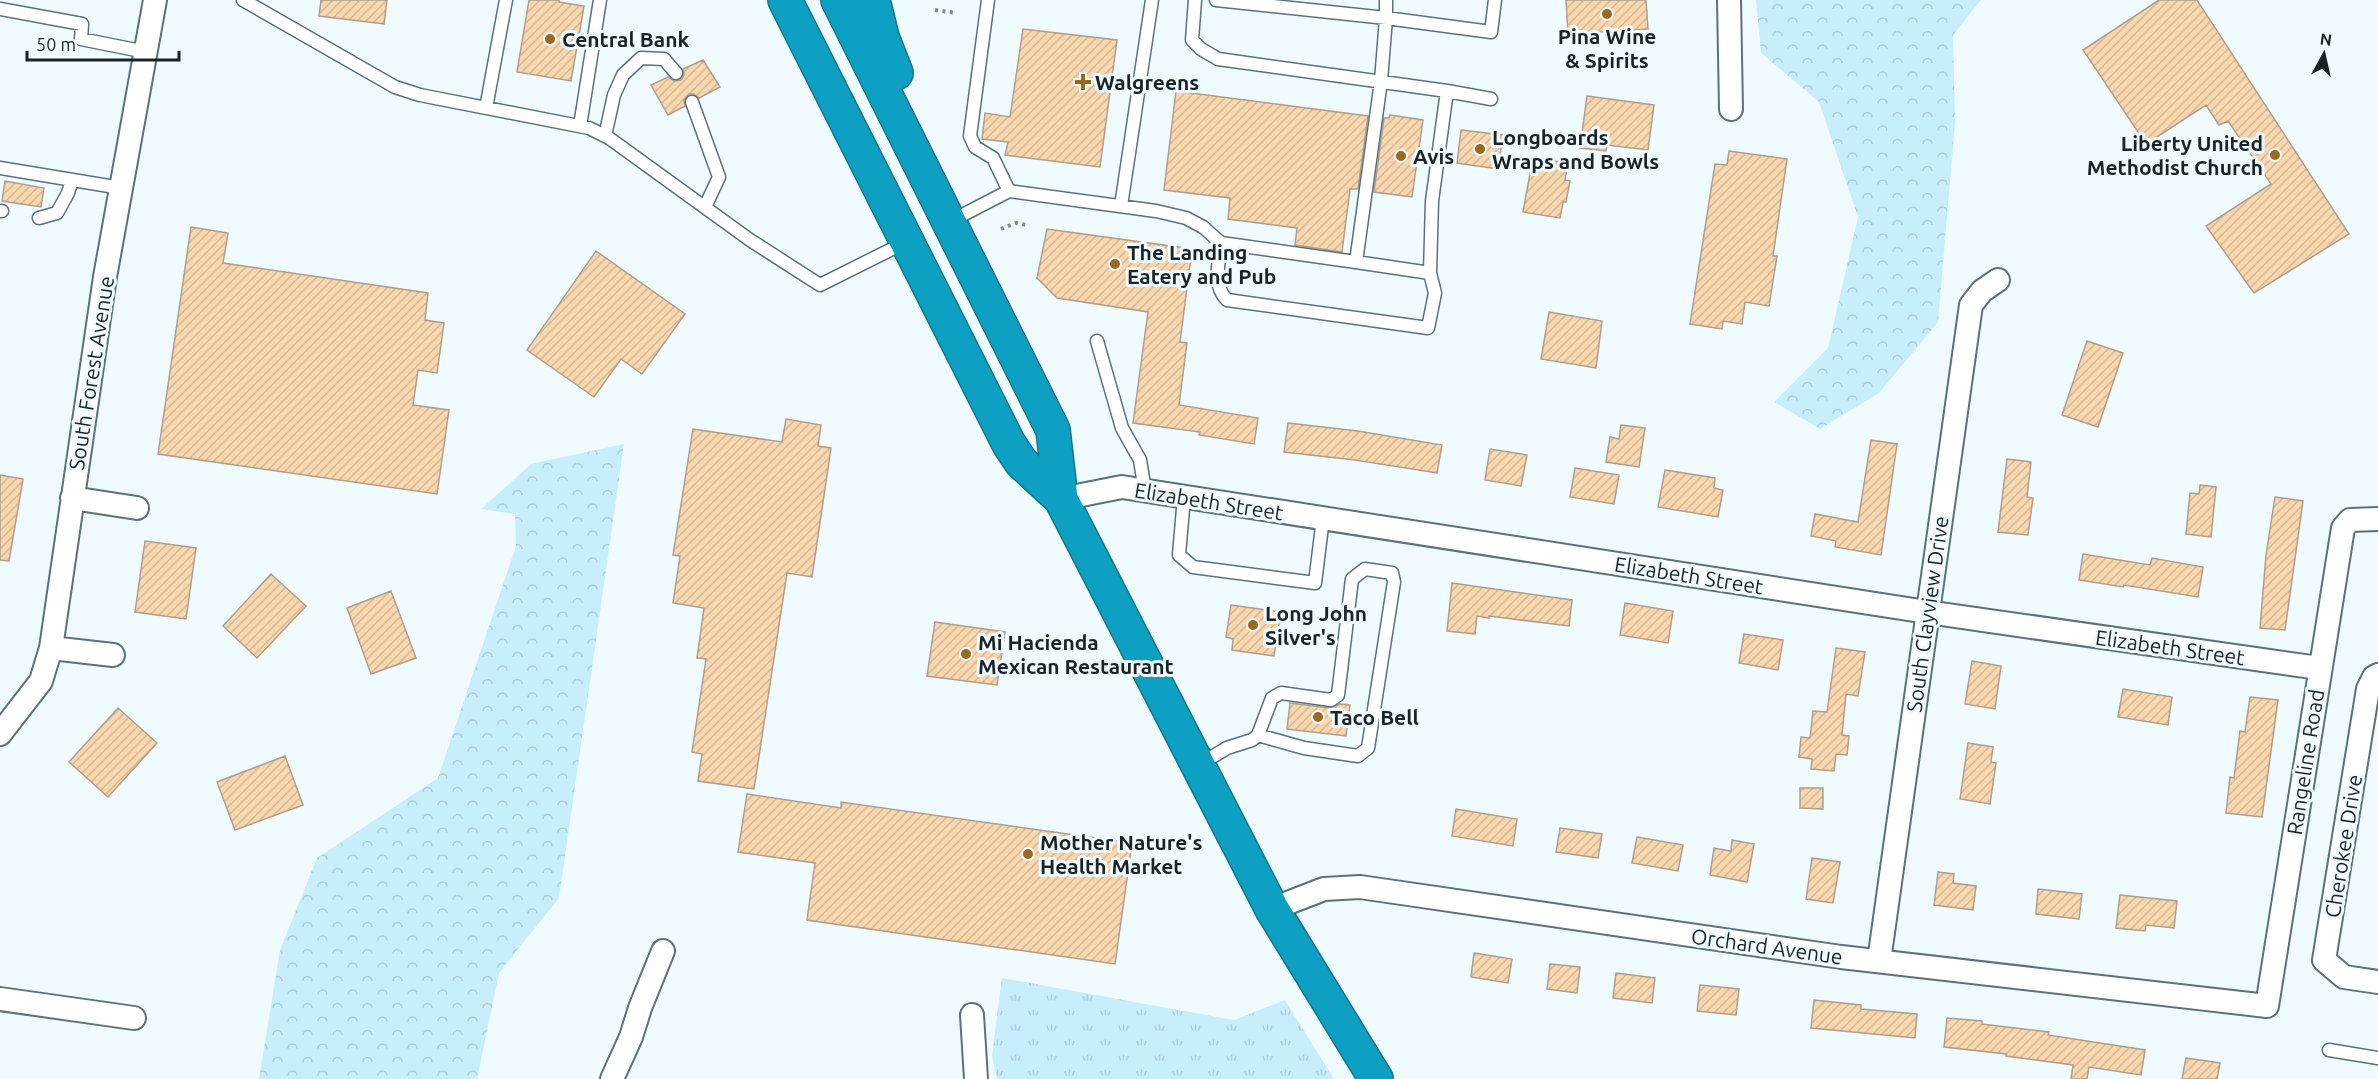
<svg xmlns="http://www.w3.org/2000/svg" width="2378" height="1079" viewBox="0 0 2378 1079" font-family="Ubuntu,sans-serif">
	<defs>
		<pattern id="grass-tufts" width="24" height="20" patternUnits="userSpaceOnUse" patternTransform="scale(1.5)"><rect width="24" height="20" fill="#c9eefb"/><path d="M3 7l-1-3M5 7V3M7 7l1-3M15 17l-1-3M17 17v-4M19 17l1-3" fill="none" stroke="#acccd7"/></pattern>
		<pattern id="forest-crowns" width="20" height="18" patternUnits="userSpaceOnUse" patternTransform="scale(1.5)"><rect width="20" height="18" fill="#c9eefb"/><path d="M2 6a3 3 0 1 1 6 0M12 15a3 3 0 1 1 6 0" fill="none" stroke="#acccd7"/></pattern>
		<pattern id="building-hatch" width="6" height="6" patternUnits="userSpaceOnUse" patternTransform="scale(1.5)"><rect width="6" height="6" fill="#f8d7ae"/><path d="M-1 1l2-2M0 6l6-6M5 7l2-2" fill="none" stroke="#d4b896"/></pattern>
	</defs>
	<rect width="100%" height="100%" fill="#f0fbff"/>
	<!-- grass -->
	<path fill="url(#grass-tufts)" d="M 1002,978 L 1234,1020 L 1285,1000 L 1334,1079 L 997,1079 L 992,1055 Z"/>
	<!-- forest -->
	<path fill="url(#forest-crowns)" d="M 1756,0 L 1981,0 L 1953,35 L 1955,123 L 1938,322 L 1879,393 L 1820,429 L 1774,402 L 1828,348 L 1858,217 L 1819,102 L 1761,53 Z
		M 624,444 L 559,898 L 499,973 L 477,1079 L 259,1079 L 280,950 L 317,858 L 438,778 L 516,546 L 515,514 L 481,509 L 531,464 Z"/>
	<!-- building -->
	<path fill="url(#building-hatch)" stroke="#af9f8c" stroke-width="1.5" d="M 321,0 L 387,0 L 384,24 L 319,16 Z
		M 529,0 L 559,0 L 559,2 L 584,6 L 571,81 L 517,72 Z
		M 1566,0 L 1646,0 L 1648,29 L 1568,34 Z
		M 2159,0 L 2197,0 L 2349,234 L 2254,293 L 2206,226 L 2271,184 L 2228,121 L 2219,125 L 2206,105 L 2146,144 L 2083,50 Z
		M 1023,29 L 1117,40 L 1100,167 L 1005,155 L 1008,142 L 982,139 L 985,113 L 1010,117 Z
		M 703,60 L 720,87 L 699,98 L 694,94 L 689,94 L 684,100 L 685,106 L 668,115 L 651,85 L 668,77 L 674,81 L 681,80 L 684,75 L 683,69 Z
		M 1176,91 L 1368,116 L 1358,189 L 1350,189 L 1342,252 L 1295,245 L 1297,228 L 1228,219 L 1230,198 L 1164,190 Z
		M 1587,96 L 1654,105 L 1648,150 L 1607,145 L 1606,151 L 1580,148 Z
		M 1390,115 L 1423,120 L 1412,197 L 1374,192 L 1384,118 L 1389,118 Z
		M 1461,130 L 1503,135 L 1498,169 L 1457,163 Z
		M 1729,151 L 1787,159 L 1773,256 L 1777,256 L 1769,306 L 1745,302 L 1742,324 L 1723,321 L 1722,329 L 1690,324 L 1715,164 L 1727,165 Z
		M 1533,157 L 1568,163 L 1565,180 L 1570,181 L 1566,202 L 1563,202 L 1560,218 L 1523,212 Z
		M 5,181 L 44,188 L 41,207 L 2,201 Z
		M 191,227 L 228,233 L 223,263 L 428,293 L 425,320 L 444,323 L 437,373 L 418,370 L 413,405 L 449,410 L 437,494 L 158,454 Z
		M 1047,229 L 1192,249 L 1180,342 L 1187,343 L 1179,405 L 1258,418 L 1254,444 L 1199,435 L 1200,432 L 1133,423 L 1148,312 L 1057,298 L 1037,278 Z
		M 596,251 L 685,314 L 642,374 L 621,359 L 594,397 L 527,350 Z
		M 1549,312 L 1602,321 L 1596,368 L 1541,359 Z
		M 2087,341 L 2123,353 L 2098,427 L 2062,415 Z
		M 786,419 L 821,425 L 818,446 L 831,448 L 812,577 L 787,573 L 754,789 L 698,781 L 702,754 L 692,752 L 706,659 L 697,658 L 704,608 L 673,603 L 680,556 L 673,555 L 693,429 L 782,442 Z
		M 1288,423 L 1358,431 L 1442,445 L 1437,473 L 1355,460 L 1284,452 Z
		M 1621,425 L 1645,428 L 1639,467 L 1606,462 L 1610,437 L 1619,439 Z
		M 1871,440 L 1897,444 L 1881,555 L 1835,547 L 1836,541 L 1811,536 L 1815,514 L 1858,522 Z
		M 1490,449 L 1527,455 L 1521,486 L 1485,480 Z
		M 2007,459 L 2031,462 L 2027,497 L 2033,498 L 2028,535 L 1998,532 Z
		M 1575,468 L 1619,475 L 1614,504 L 1570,497 Z
		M 1665,470 L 1715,478 L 1714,488 L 1723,490 L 1718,517 L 1658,507 Z
		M 0,475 L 23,479 L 9,561 L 0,560 Z
		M 2200,485 L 2216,487 L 2211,537 L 2186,534 L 2190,493 L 2199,494 Z
		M 2275,497 L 2303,501 L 2285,630 L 2260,628 L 2266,555 Z
		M 145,541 L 196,548 L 186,619 L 135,612 Z
		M 2083,554 L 2150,565 L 2152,558 L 2203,567 L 2198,597 L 2124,585 L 2123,587 L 2079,580 Z
		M 271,574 L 306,606 L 257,658 L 223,626 Z
		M 1452,583 L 1572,600 L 1569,626 L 1489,616 L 1489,618 L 1477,616 L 1475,634 L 1447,631 Z
		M 391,591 L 416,658 L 371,674 L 347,608 Z
		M 1625,603 L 1673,611 L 1668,643 L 1620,635 Z
		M 1231,605 L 1281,612 L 1274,656 L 1232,650 L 1233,639 L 1226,637 Z
		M 935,622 L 1005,632 L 997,685 L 927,676 Z
		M 1744,634 L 1783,640 L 1778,670 L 1739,663 Z
		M 1836,648 L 1865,652 L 1858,696 L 1846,694 L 1842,735 L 1849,736 L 1847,755 L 1836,754 L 1834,771 L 1811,769 L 1812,759 L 1799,757 L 1801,737 L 1810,738 L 1813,711 L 1827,712 Z
		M 1972,661 L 2001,666 L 1995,709 L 1965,704 Z
		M 2123,689 L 2172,697 L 2168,725 L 2118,717 Z
		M 2250,697 L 2278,700 L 2262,817 L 2226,813 L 2230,777 L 2234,778 L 2240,731 L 2245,732 Z
		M 1290,703 L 1330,708 L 1340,704 L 1350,705 L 1346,736 L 1287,729 Z
		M 118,708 L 157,743 L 108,797 L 69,762 Z
		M 1968,743 L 1993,747 L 1991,762 L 1996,763 L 1990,804 L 1960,799 Z
		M 285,756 L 303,805 L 235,830 L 217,782 Z
		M 1800,788 L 1823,788 L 1823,809 L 1800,808 Z
		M 747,794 L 841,808 L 841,802 L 1132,843 L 1115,964 L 807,920 L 815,863 L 738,852 Z
		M 1456,809 L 1517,819 L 1513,846 L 1452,836 Z
		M 1560,828 L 1602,834 L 1598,858 L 1556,852 Z
		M 1637,837 L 1683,845 L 1678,871 L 1632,863 Z
		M 1732,840 L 1754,844 L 1747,882 L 1710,875 L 1714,848 L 1731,851 Z
		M 1812,858 L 1840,862 L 1833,903 L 1806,899 Z
		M 1938,872 L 1954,874 L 1953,883 L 1976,886 L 1973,910 L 1934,905 Z
		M 2038,889 L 2082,894 L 2079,919 L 2036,914 Z
		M 2120,895 L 2177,901 L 2174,928 L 2146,925 L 2145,931 L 2116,928 Z
		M 1474,953 L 1512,959 L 1508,983 L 1471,977 Z
		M 1550,964 L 1580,967 L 1577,993 L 1547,989 Z
		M 1616,973 L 1655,978 L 1652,1003 L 1613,998 Z
		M 1700,985 L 1739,989 L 1736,1015 L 1697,1011 Z
		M 1814,1000 L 1861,1005 L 1861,1009 L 1917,1014 L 1915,1038 L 1811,1028 Z
		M 1947,1018 L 1982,1021 L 1982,1024 L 2049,1032 L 2048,1035 L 2145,1050 L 2141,1075 L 2089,1067 L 2087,1079 L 2071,1079 L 2073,1065 L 2006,1056 L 2006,1054 L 1944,1047 Z
		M 2186,1058 L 2220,1063 L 2217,1079 L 2182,1079 Z"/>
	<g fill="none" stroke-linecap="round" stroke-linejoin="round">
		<defs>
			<path id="lane" d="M 243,0 L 395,87 L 420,95 L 589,128 L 609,138 L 750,240 L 820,285 L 906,242
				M 988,0 L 970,136 L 975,147 L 993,158 L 1009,191
				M 1195,0 L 1192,40 L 1201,49 L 1218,59 L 1447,91 L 1432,201 L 1430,273 L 1356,262
				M 1216,0 L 1386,18 L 1491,32 L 1495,0
				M 0,9 L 82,24 L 81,39 L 146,52
				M 1447,91 L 1491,99
				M 692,102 L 719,177 L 705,207
				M 486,108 L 506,0
				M 580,126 L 600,0
				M 605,136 L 614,95 L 623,75 L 641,58 L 664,59 L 676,73
				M 0,168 L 121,188
				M 1121,206 L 1152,0
				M 0,211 L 2,211
				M 39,218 L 57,213 L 68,193 L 72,180
				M 951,221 L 1009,191 L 1156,211 L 1186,218 L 1203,227 L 1221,243 L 1356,262 L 1381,81 L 1386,18 L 1386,0
				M 1221,243 C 1219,263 1212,285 1227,300 L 1428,328 L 1435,293 L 1430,273
				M 1097,341 L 1122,428 L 1140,460 L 1145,491
				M 1184,497 L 1179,555 L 1193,567 L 1315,583 L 1323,518
				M 1199,765 L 1227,748 L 1252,740 L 1258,735 L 1304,748 L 1358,756 L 1368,748 L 1394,582 L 1392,573 L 1365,569 L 1352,579 L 1338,695 L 1331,700 L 1281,693 L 1272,698 L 1258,735
				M 2329,1050 L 2378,1058"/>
			<path id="street" d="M 1729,0 L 1731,109
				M 72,498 L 137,508
				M 1061,499 L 1122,487 L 1927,612 L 2319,668
				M 51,648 L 113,655
				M 2378,675 L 2374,677 L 2368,689 L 2324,960 L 2344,977 L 2378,982
				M 0,734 L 41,681 L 51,648 L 105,277 L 155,0
				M 1272,909 L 1324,889 L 1360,887 L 1841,957 L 2267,1006 L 2343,528 L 2350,520 L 2378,519
				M 1879,961 L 1971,305 L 1982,291 L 1998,280
				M 0,999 L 134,1018
				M 972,1015 L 976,1079
				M 612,1079 L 631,1037 L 640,1008 L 663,951"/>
			<path id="highway" d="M 785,0 L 1009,444 L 1021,462 L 1061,499 L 1272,909 L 1376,1079
				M 838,0 L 1053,430 L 1061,499
				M 873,0 L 882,37 L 896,73"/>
		</defs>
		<!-- lane casing -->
		<use href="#lane" stroke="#59727b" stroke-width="15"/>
		<!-- street casing -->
		<use href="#street" stroke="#59727b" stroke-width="26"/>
		<!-- highway casing -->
		<use href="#highway" stroke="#12758c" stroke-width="36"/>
		<!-- path -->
		<path stroke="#818b8f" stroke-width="4" stroke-dasharray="3 4.5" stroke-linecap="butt" d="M 935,10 L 957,13
			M 1001,229 L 1016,223 L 1027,225"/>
		<!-- lane -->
		<use href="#lane" stroke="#fff" stroke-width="12"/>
		<!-- street -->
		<use href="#street" stroke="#fff" stroke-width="22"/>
		<!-- highway -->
		<use href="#highway" stroke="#0da0c2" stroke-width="33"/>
	</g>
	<!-- markers -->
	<g fill="#9a691d" stroke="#f0fbff" stroke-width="2">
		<circle cx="1607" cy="14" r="6"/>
		<circle cx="550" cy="39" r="6"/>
		<path d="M1080 73h6v6h6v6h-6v6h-6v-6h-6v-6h6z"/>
		<circle cx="1480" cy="149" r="6"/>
		<circle cx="2275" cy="155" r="6"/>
		<circle cx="1401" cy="156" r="6"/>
		<circle cx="1115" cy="264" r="6"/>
		<circle cx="1253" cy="625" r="6"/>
		<circle cx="966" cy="654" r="6"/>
		<circle cx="1318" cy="717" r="6"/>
		<circle cx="1028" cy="854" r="6"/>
	</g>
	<g text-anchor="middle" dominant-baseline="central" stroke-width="6" stroke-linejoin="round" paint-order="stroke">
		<!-- poi labels -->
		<g font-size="21" font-weight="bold" fill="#1a2428" stroke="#f0fbff" text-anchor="start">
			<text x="1607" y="36" text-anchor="middle">Pina Wine<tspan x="1607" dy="24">&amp; Spirits</tspan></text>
			<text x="562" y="39">Central Bank</text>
			<text x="1095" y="82">Walgreens</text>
			<text x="1492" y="137">Longboards<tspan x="1492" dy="24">Wraps and Bowls</tspan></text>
			<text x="2263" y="143" text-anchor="end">Liberty United<tspan x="2263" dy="24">Methodist Church</tspan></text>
			<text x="1413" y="156">Avis</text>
			<text x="1127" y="252">The Landing<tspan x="1127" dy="24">Eatery and Pub</tspan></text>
			<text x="1265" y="613">Long John<tspan x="1265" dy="24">Silver's</tspan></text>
			<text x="978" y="642">Mi Hacienda<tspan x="978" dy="24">Mexican Restaurant</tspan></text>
			<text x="1330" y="717">Taco Bell</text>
			<text x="1040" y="842">Mother Nature's<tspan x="1040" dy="24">Health Market</tspan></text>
		</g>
		<!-- street labels -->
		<g font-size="21" fill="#1a2428" stroke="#f0fbff">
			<text transform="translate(91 373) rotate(-81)">South Forest Avenue</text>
			<text transform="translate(1209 501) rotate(9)">Elizabeth Street</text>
			<text transform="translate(1689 575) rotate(9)">Elizabeth Street</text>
			<text transform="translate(1927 614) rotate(-82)">South Clayview Drive</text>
			<text transform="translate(2170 647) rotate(8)">Elizabeth Street</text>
			<text transform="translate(2305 762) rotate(-81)">Rangeline Road</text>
			<text transform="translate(2343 846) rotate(-81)">Cherokee Drive</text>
			<text transform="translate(1767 946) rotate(8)">Orchard Avenue</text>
		</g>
	</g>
	<!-- north arrow -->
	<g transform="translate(2324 54) rotate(8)" stroke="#f0fbff" stroke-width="4.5" paint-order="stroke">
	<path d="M0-4.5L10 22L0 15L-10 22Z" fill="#1a2428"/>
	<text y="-9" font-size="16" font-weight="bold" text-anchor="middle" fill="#1a2428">N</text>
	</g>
	<!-- scale -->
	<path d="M27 51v9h152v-9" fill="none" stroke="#1a2428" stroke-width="3"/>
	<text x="36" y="51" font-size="18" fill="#1a2428" stroke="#f0fbff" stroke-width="4.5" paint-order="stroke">50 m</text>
</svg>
